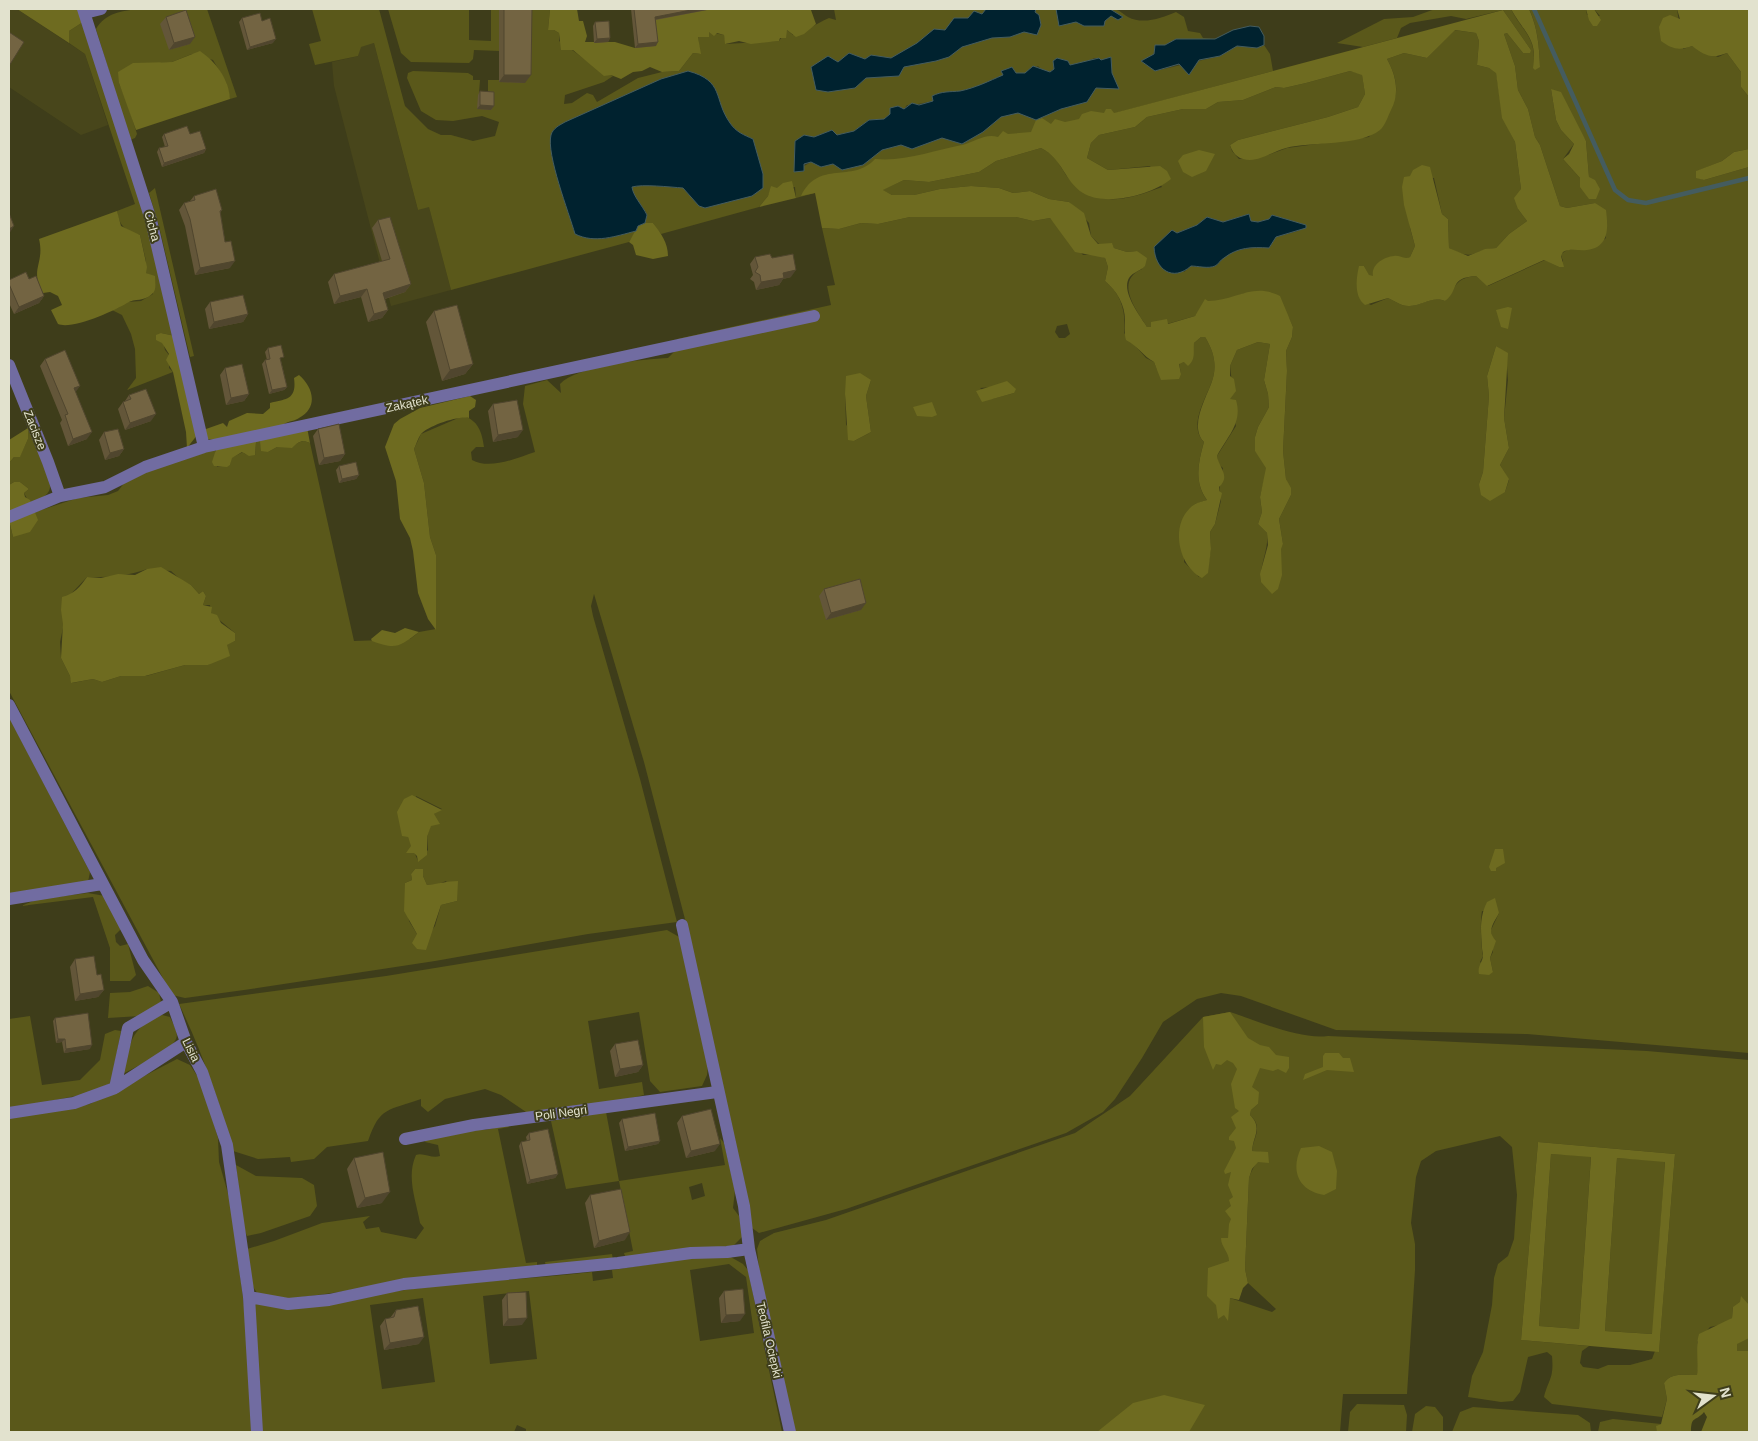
<svg xmlns="http://www.w3.org/2000/svg" width="1758" height="1441" viewBox="0 0 1758 1441" font-family="Arial,sans-serif">
	<rect width="100%" height="100%" fill="#3e3d1a"/>
	<!-- built -->
	<path fill="#48461b" d="M 9,9 L 17,9 L 85,54 L 108,125 L 81,135 L 9,87 Z
		M 374,43 L 418,210 L 429,206 L 451,290 L 391,306 L 334,86 L 332,62 L 358,56 L 360,47 Z"/>
	<!-- green -->
	<path fill="#5a581a" fill-rule="evenodd" d="M 138,9 L 207,9 L 237,97 L 230,99 L 226,82 L 213,60 L 192,54 L 172,62 L 162,62 L 119,83 L 128,105 L 137,134 L 135,138 L 130,140 L 96,29 C 105,13 122,11 138,9 Z
		M 312,9 L 379,9 L 405,106 L 428,129 L 441,135 L 451,135 L 473,141 L 495,136 L 499,122 L 482,116 L 453,121 L 436,120 L 421,111 L 407,78 L 408,73 L 413,71 L 468,73 L 473,76 L 473,80 L 480,80 L 479,93 L 488,93 L 488,80 L 499,80 L 500,51 L 474,50 L 473,59 L 469,63 L 411,62 L 401,53 L 388,9 L 469,9 L 469,40 L 491,41 L 491,9 L 550,9 L 548,30 L 554,30 L 559,33 L 559,41 C 578,53 592,67 613,76 L 604,82 L 565,95 L 564,104 L 572,103 L 587,93 L 593,95 L 597,102 L 638,78 L 662,72 L 679,71 L 693,53 L 700,54 L 698,37 L 709,32 L 724,35 L 726,44 L 779,41 L 787,30 L 793,35 C 807,31 815,24 829,18 L 836,20 L 834,9 L 986,9 L 965,41 L 1035,12 L 1036,9 L 1065,9 L 1123,17 L 1110,9 C 1120,9 1121,13 1128,17 C 1143,25 1162,18 1176,12 L 1184,17 L 1188,31 L 1200,33 L 1203,38 L 1215,39 L 1176,39 L 1165,45 L 1156,45 L 1150,66 L 1155,71 L 1220,56 L 1237,46 L 1257,48 L 1264,45 L 1270,54 L 1273,71 L 796,198 L 795,187 L 771,189 L 768,196 L 759,207 L 661,234 L 653,223 L 645,223 L 647,214 C 642,205 634,197 631,187 L 641,185 L 683,188 L 699,206 L 753,139 C 744,135 736,132 730,123 C 713,99 725,81 687,71 L 604,239 L 636,231 L 629,242 L 451,290 L 429,207 L 418,210 L 374,43 L 361,47 L 358,56 L 315,65 L 309,44 L 321,41 ZM 1094,58 L 1099,58 L 1101,60 L 1110,58 L 1112,73 L 833,164 L 821,167 L 811,162 L 794,172 L 795,156 L 814,137 L 832,130 L 837,135 L 854,131 L 869,120 L 884,119 L 890,114 L 904,109 L 907,105 C 927,105 979,89 997,80 C 1003,78 1006,71 1012,68 L 1016,73 L 1025,73 L 1038,66 C 1044,72 1047,74 1054,69 L 1053,61 L 1068,61 L 1070,65 C 1074,65 1090,61 1094,58 Z
		M 1435,9 L 1511,9 C 1522,31 1535,36 1534,61 L 1540,67 C 1539,46 1538,28 1529,9 L 1586,9 L 1587,15 L 1600,16 L 1594,9 L 1677,9 L 1683,49 L 1692,46 L 1718,57 L 1727,53 L 1741,72 L 1741,87 L 1749,97 L 1749,149 L 1734,152 L 1722,161 L 1697,171 L 1696,177 L 1704,180 L 1749,167 L 1749,1053 L 1527,1034 L 1336,1030 L 1241,996 L 1221,993 L 1197,999 L 1163,1022 L 1142,1058 L 1115,1099 L 1103,1112 L 1066,1133 L 846,1209 L 759,1233 L 752,1228 L 686,923 L 644,762 L 594,594 L 591,606 L 593,616 L 640,779 L 677,922 L 588,934 L 435,961 L 244,990 L 185,998 L 172,995 L 9,691 L 9,520 L 13,537 L 35,512 L 78,498 L 108,495 L 118,491 L 128,478 L 215,449 L 217,467 L 230,465 L 231,458 L 243,452 L 245,454 L 255,455 L 256,442 L 261,437 L 268,452 L 277,447 L 292,447 C 298,442 302,439 310,443 L 354,641 L 410,639 L 419,632 L 436,629 L 436,555 L 430,537 L 424,483 L 414,449 L 421,434 L 463,416 C 478,420 482,432 484,447 L 476,447 L 471,452 L 472,460 C 490,470 517,458 535,452 L 523,404 L 525,386 L 547,380 L 561,393 L 560,384 C 576,366 644,359 668,358 L 676,350 L 677,339 L 831,305 L 827,286 L 835,285 L 822,228 L 839,229 L 861,223 L 878,224 L 910,217 L 1016,217 L 1033,221 L 1050,218 L 1083,255 L 1095,254 L 1105,258 L 1108,267 L 1105,281 C 1122,295 1126,312 1124,333 L 1146,358 L 1154,362 L 1157,369 L 1181,374 L 1179,363 L 1184,362 L 1194,343 L 1201,337 L 1205,337 C 1213,350 1217,363 1213,378 C 1208,396 1187,425 1204,442 C 1198,462 1194,483 1207,500 L 1195,504 L 1185,516 L 1184,562 L 1199,577 L 1209,561 L 1211,549 L 1210,532 L 1215,524 L 1221,501 L 1219,491 L 1223,468 L 1218,464 L 1217,456 L 1236,426 L 1229,399 L 1233,392 L 1230,366 L 1237,350 L 1258,342 L 1270,344 L 1264,380 L 1268,394 L 1269,407 L 1258,427 L 1255,437 L 1255,450 L 1267,468 L 1260,497 L 1262,512 L 1258,524 L 1267,533 C 1269,550 1259,565 1261,582 L 1283,544 L 1279,519 L 1291,495 L 1286,479 L 1283,451 L 1287,371 L 1286,351 L 1292,337 L 1293,327 L 1289,318 L 1245,293 L 1223,301 L 1208,301 L 1195,316 L 1167,324 L 1167,320 L 1151,323 L 1151,327 L 1147,327 C 1136,310 1114,281 1142,269 L 1137,251 L 1127,252 L 1114,248 L 1112,244 L 1099,244 L 1091,236 L 1089,223 L 1069,202 L 1049,199 L 1030,191 L 1013,193 L 999,188 L 971,186 L 940,189 L 914,195 L 892,195 L 882,190 L 904,180 L 929,182 L 979,172 L 996,161 L 1041,148 C 1061,158 1059,169 1072,182 C 1099,209 1130,199 1162,187 L 1150,166 L 1108,170 L 1087,158 L 1091,143 L 1099,135 L 1135,127 L 1147,117 L 1183,109 L 1206,109 L 1218,102 L 1243,100 L 1276,87 L 1284,88 L 1306,83 L 1350,71 L 1362,74 L 1365,94 L 1358,107 L 1328,117 L 1238,140 L 1230,145 L 1232,151 L 1239,159 L 1268,155 L 1287,148 L 1369,137 C 1391,108 1407,96 1387,59 L 1404,53 L 1427,58 L 1454,30 L 1476,33 L 1479,41 L 1477,65 L 1489,68 L 1496,72 L 1503,118 L 1515,142 L 1521,189 L 1518,209 L 1527,221 L 1509,234 L 1496,248 C 1471,250 1475,262 1449,248 L 1448,219 L 1442,214 L 1434,178 L 1411,176 L 1408,177 L 1410,228 L 1415,246 L 1410,257 L 1406,259 L 1395,256 L 1373,276 L 1369,276 L 1364,266 L 1359,295 L 1361,300 L 1371,305 L 1388,298 C 1395,301 1402,307 1410,306 C 1423,305 1432,296 1445,301 C 1456,287 1455,278 1476,276 L 1488,286 L 1545,260 L 1559,267 L 1563,261 L 1561,255 C 1568,246 1579,251 1588,249 C 1596,248 1600,243 1606,238 L 1595,203 L 1567,208 L 1560,206 L 1540,145 L 1535,137 L 1528,109 L 1518,90 L 1515,66 L 1504,34 L 1507,33 L 1523,53 L 1531,50 L 1503,10 L 1466,19 L 1451,16 L 1410,23 L 1401,28 L 1397,38 L 1363,47 L 1337,43 L 1384,19 L 1413,17 ZM 1551,89 L 1586,141 L 1589,177 L 1580,178 L 1563,159 L 1574,144 L 1561,130 L 1556,120 ZM 1249,214 L 1250,221 L 1258,222 L 1270,219 L 1272,215 L 1305,225 L 1298,231 L 1276,237 L 1269,248 C 1252,247 1237,248 1223,258 C 1220,261 1218,265 1215,266 C 1208,269 1198,266 1191,266 L 1184,272 L 1164,238 L 1197,225 L 1207,217 L 1223,222 ZM 1067,324 L 1070,334 L 1065,338 L 1059,338 L 1055,332 L 1057,326 ZM 1496,346 L 1506,353 L 1508,380 L 1504,418 L 1509,448 L 1500,465 L 1509,480 L 1505,492 L 1479,484 L 1483,472 L 1489,396 L 1487,376 ZM 871,380 L 866,396 L 871,432 L 854,441 L 846,424 L 845,394 ZM 992,387 L 1014,393 L 992,399 L 980,388 ZM 147,569 L 171,571 L 181,580 L 191,585 L 199,594 L 203,591 L 206,596 L 203,605 L 210,605 L 211,613 L 235,633 L 235,641 L 226,645 L 228,651 L 208,665 L 185,665 L 146,676 L 121,676 L 102,682 L 93,679 L 72,683 L 70,676 L 61,658 L 60,642 L 70,595 L 87,577 C 103,578 133,575 147,569 ZM 416,796 L 442,809 L 434,814 L 427,837 L 428,850 L 418,861 L 408,837 ZM 415,869 L 423,876 L 427,885 L 439,884 L 446,881 L 457,901 L 441,905 L 435,926 L 430,933 L 417,934 L 409,921 L 405,883 L 412,880 L 411,874 ZM 1482,911 L 1499,913 L 1491,930 L 1493,952 L 1490,958 L 1493,972 L 1480,962 L 1483,956 C 1481,946 1480,921 1482,911 Z
		M 83,22 L 143,207 L 175,336 L 161,333 L 165,350 L 169,355 L 169,368 L 173,372 L 127,390 L 136,378 L 135,349 L 131,334 L 122,315 L 112,310 L 127,302 L 141,301 L 153,294 L 150,275 L 146,273 L 146,261 L 140,235 C 126,231 119,226 117,211 L 135,204 L 85,54 L 69,43 L 69,31 Z
		M 155,188 L 194,356 L 190,357 L 159,226 L 149,193 Z
		M 28,428 C 34,441 55,478 49,491 C 45,498 37,500 30,504 L 24,493 L 29,489 L 20,482 L 14,482 L 9,485 L 9,463 L 14,457 L 20,456 L 28,439 Z
		M 9,717 L 90,872 L 88,882 L 9,895 Z
		M 88,893 L 105,896 L 121,929 L 115,935 L 116,942 L 120,946 L 128,944 L 136,975 L 130,981 L 110,981 L 110,948 L 93,897 L 21,906 L 38,899 Z
		M 667,930 L 681,938 L 708,1066 L 707,1075 L 702,1086 L 660,1092 L 650,1081 L 639,1012 L 588,1021 L 599,1089 L 642,1082 L 644,1095 L 622,1100 L 529,1114 L 501,1095 L 485,1089 L 445,1099 L 428,1112 L 421,1106 L 421,1099 C 388,1111 380,1106 368,1141 L 327,1147 L 314,1159 L 291,1162 L 290,1157 L 258,1159 L 233,1151 C 219,1100 202,1052 179,1004 L 386,976 Z
		M 148,986 L 159,993 L 161,1002 L 140,1016 L 108,1018 L 110,993 L 130,992 Z
		M 1230,1012 C 1257,1021 1300,1040 1328,1036 L 1647,1051 L 1749,1060 L 1749,1432 L 1730,1432 L 1737,1344 L 1733,1307 L 1732,1318 L 1724,1324 L 1710,1327 L 1697,1342 L 1699,1363 L 1697,1375 C 1685,1375 1671,1372 1664,1383 L 1667,1399 L 1662,1417 L 1552,1404 L 1544,1397 C 1549,1378 1554,1379 1552,1356 L 1547,1352 L 1528,1357 L 1520,1392 L 1513,1401 L 1501,1402 L 1468,1397 L 1472,1376 L 1483,1352 L 1492,1305 L 1494,1278 L 1498,1264 L 1508,1256 L 1514,1239 L 1517,1195 L 1512,1147 L 1500,1136 L 1436,1151 L 1421,1161 L 1416,1177 L 1411,1223 L 1415,1244 L 1415,1270 L 1407,1394 L 1343,1394 L 1340,1432 L 794,1432 L 759,1269 L 757,1249 L 760,1241 L 774,1233 L 826,1220 L 1075,1133 L 1130,1096 L 1203,1017 ZM 1258,1097 L 1258,1104 L 1251,1110 L 1250,1115 C 1264,1128 1253,1137 1252,1151 L 1260,1152 C 1258,1163 1252,1168 1249,1178 L 1245,1269 L 1248,1283 L 1276,1309 L 1272,1312 L 1230,1298 L 1243,1103 ZM 1538,1142 L 1675,1154 L 1659,1351 L 1655,1351 L 1652,1359 L 1630,1365 L 1608,1365 L 1598,1369 L 1583,1367 L 1580,1363 L 1582,1351 L 1589,1346 L 1521,1340 Z
		M 162,1015 L 170,1017 C 173,1024 179,1032 176,1039 C 171,1051 135,1067 123,1074 C 130,1044 130,1027 162,1015 Z
		M 30,1016 L 42,1085 L 80,1080 L 100,1060 L 105,1034 L 115,1030 L 121,1031 L 111,1083 L 86,1094 L 9,1109 L 9,1019 Z
		M 177,1059 L 190,1065 L 202,1083 L 218,1138 L 219,1162 L 231,1204 L 246,1321 L 252,1432 L 9,1432 L 9,1118 L 90,1104 Z
		M 606,1112 L 619,1181 L 725,1165 L 720,1138 L 724,1143 L 735,1190 L 733,1208 L 739,1216 L 743,1236 L 733,1246 L 626,1259 L 624,1253 L 633,1251 L 619,1181 L 566,1189 L 551,1121 ZM 702,1183 L 705,1196 L 692,1200 L 689,1187 Z
		M 507,1125 L 509,1127 L 498,1129 L 526,1263 L 537,1262 L 537,1265 L 288,1299 L 258,1294 C 248,1283 249,1263 247,1249 L 274,1241 L 322,1223 L 370,1216 L 363,1222 L 366,1229 L 379,1227 L 381,1232 L 416,1239 L 424,1228 L 420,1223 C 416,1200 406,1177 416,1155 C 423,1152 432,1159 440,1156 L 438,1145 L 425,1142 L 426,1139 L 474,1130 L 485,1130 Z
		M 1551,1154 L 1591,1156 L 1579,1329 L 1539,1326 Z
		M 1617,1158 L 1665,1161 L 1653,1334 L 1605,1331 Z
		M 236,1165 L 256,1176 L 302,1178 L 314,1185 L 317,1206 L 310,1216 L 261,1233 L 247,1236 L 243,1227 Z
		M 612,1254 L 613,1260 L 546,1267 L 545,1262 Z
		M 729,1256 L 743,1264 L 748,1270 L 782,1432 L 526,1432 L 526,1429 L 517,1425 L 514,1432 L 261,1432 L 254,1303 C 299,1316 366,1294 413,1289 C 472,1281 532,1279 592,1272 L 593,1281 L 613,1278 L 612,1270 L 685,1259 ZM 729,1264 L 746,1277 L 754,1333 L 700,1341 L 690,1270 ZM 529,1291 L 537,1359 L 490,1364 L 483,1296 ZM 423,1298 L 435,1382 L 382,1389 L 370,1305 Z
		M 1357,1404 L 1404,1405 L 1407,1415 L 1406,1432 L 1348,1432 L 1350,1412 Z
		M 1426,1406 L 1435,1407 L 1443,1417 L 1443,1432 L 1412,1432 L 1415,1414 Z
		M 1473,1407 L 1578,1415 L 1590,1423 L 1591,1432 L 1452,1432 L 1460,1412 Z
		M 1613,1419 L 1661,1424 L 1657,1426 L 1657,1432 L 1598,1432 L 1600,1422 Z"/>
	<!-- forest -->
	<path fill="#6e6b20" fill-rule="evenodd" d="M 17,9 L 78,9 L 83,22 L 69,31 L 69,43 Z
		M 550,9 L 577,9 L 579,21 L 583,21 L 587,36 L 585,42 L 615,42 L 635,48 L 652,17 L 712,9 L 807,9 L 811,10 L 816,24 L 804,34 L 796,37 L 787,30 L 786,38 L 780,38 L 779,41 L 751,44 L 739,41 L 725,44 L 724,35 L 717,33 L 714,36 L 709,32 L 709,37 L 698,37 L 701,54 L 693,53 L 679,71 L 662,72 L 650,67 L 642,71 L 633,72 L 621,79 L 611,75 L 604,76 L 573,50 L 561,50 L 559,33 L 554,30 L 548,30 Z
		M 1511,9 L 1529,9 C 1538,29 1539,46 1540,67 L 1535,70 L 1533,68 C 1538,38 1524,33 1511,9 Z
		M 1586,9 L 1594,9 L 1601,20 L 1597,26 L 1593,26 L 1589,20 Z
		M 1677,9 L 1749,9 L 1749,97 L 1741,87 L 1741,72 L 1727,53 C 1712,59 1705,56 1692,46 C 1679,51 1672,49 1661,41 L 1659,27 L 1663,18 L 1670,15 L 1680,19 Z
		M 1503,10 L 1531,50 L 1530,53 L 1523,53 L 1507,33 L 1504,34 L 1515,66 L 1518,90 L 1528,109 L 1535,137 L 1540,145 L 1560,206 L 1567,208 L 1595,203 L 1606,210 C 1608,227 1610,247 1587,250 C 1578,251 1571,248 1563,252 L 1561,256 L 1564,267 L 1559,267 L 1544,260 L 1487,286 L 1476,276 C 1448,278 1460,290 1445,301 C 1432,296 1424,305 1410,306 C 1402,307 1395,301 1388,298 L 1365,305 C 1354,297 1356,279 1359,266 L 1364,266 L 1369,275 L 1373,276 C 1371,265 1383,257 1394,256 C 1400,255 1404,260 1410,257 L 1415,246 L 1404,205 L 1402,187 L 1404,177 L 1410,176 L 1413,170 L 1422,165 L 1430,167 L 1442,214 L 1448,219 L 1449,248 L 1468,256 L 1485,249 L 1496,248 L 1509,234 L 1527,221 L 1518,209 L 1514,198 L 1521,189 L 1515,142 L 1502,118 L 1496,73 L 1489,68 L 1477,65 L 1479,41 L 1476,33 L 1455,30 L 1427,58 L 1404,53 L 1387,59 C 1396,75 1400,93 1391,110 C 1388,116 1385,126 1380,130 C 1359,147 1311,141 1286,148 C 1274,151 1262,160 1250,160 C 1240,160 1233,155 1230,145 L 1238,140 L 1328,117 L 1358,107 L 1365,94 L 1362,75 L 1350,71 L 1306,83 L 1284,88 L 1276,87 L 1243,100 L 1218,102 L 1206,109 L 1183,109 L 1147,117 L 1135,127 L 1099,135 L 1091,143 L 1087,158 L 1108,170 L 1160,166 L 1167,171 L 1171,179 C 1152,195 1105,207 1083,193 C 1064,181 1063,159 1041,148 L 996,161 L 979,172 L 929,182 L 904,180 L 883,190 L 892,195 L 914,195 L 940,189 L 971,186 L 999,188 L 1013,193 L 1030,191 L 1049,199 L 1069,202 L 1084,213 L 1091,236 L 1098,244 L 1112,243 L 1114,248 L 1127,252 L 1137,251 L 1147,258 L 1145,266 C 1140,271 1133,272 1129,278 C 1121,292 1140,316 1147,327 L 1151,327 L 1151,322 L 1167,319 L 1168,324 L 1195,316 L 1205,299 L 1208,301 C 1236,301 1252,282 1280,296 L 1293,327 L 1292,337 L 1286,351 L 1287,371 L 1283,451 L 1286,479 L 1291,488 L 1291,495 L 1279,519 L 1283,544 L 1281,549 L 1282,575 L 1278,589 L 1272,594 L 1261,582 L 1260,574 L 1268,545 L 1267,533 L 1258,524 L 1262,512 L 1260,497 L 1266,468 L 1255,451 L 1255,437 L 1258,427 L 1269,407 L 1268,394 L 1264,380 L 1270,344 L 1258,342 L 1237,350 L 1230,366 L 1230,376 L 1234,379 L 1236,391 L 1230,399 L 1236,400 C 1243,423 1227,437 1217,456 C 1219,468 1231,476 1219,487 L 1219,491 L 1222,493 L 1215,524 L 1210,532 L 1211,549 L 1208,573 L 1202,578 C 1177,565 1169,521 1195,504 C 1198,502 1204,501 1207,500 C 1194,482 1198,463 1204,442 C 1188,425 1208,396 1213,378 C 1217,363 1213,350 1205,337 L 1201,337 L 1194,343 C 1193,353 1196,359 1188,366 L 1184,362 L 1179,364 L 1181,374 L 1179,379 L 1161,380 L 1154,362 C 1143,356 1138,346 1126,340 C 1124,333 1125,328 1125,320 C 1125,305 1117,291 1105,281 L 1108,267 L 1105,258 L 1075,252 L 1050,218 L 1033,221 L 1016,217 L 910,217 L 878,224 L 861,223 L 839,229 L 822,228 L 815,193 L 801,196 C 819,159 852,184 875,159 C 905,162 934,150 962,145 C 975,142 985,133 998,137 L 1003,131 L 1008,134 L 1031,132 L 1036,120 L 1042,118 L 1051,124 L 1055,119 L 1065,122 L 1079,119 L 1082,114 L 1091,111 L 1104,113 L 1106,109 L 1111,109 L 1114,113 Z
		M 200,51 C 216,62 229,79 230,99 L 136,130 L 119,83 L 118,72 L 133,63 L 172,62 Z
		M 1551,89 L 1561,92 L 1586,141 L 1589,177 L 1595,180 L 1600,189 L 1596,199 L 1589,199 L 1580,187 L 1580,178 L 1563,159 L 1569,154 L 1574,144 L 1561,130 L 1556,120 Z
		M 1749,149 L 1749,167 L 1704,180 L 1696,178 L 1696,171 L 1722,161 L 1734,152 Z
		M 1199,150 L 1215,154 L 1206,171 L 1192,177 L 1183,172 L 1178,161 L 1183,155 Z
		M 792,181 L 796,198 L 759,207 L 768,196 L 771,186 L 777,188 L 783,183 Z
		M 117,211 L 121,226 L 140,235 L 147,267 L 146,273 L 155,276 C 155,282 157,290 152,294 C 144,302 135,298 127,303 C 114,311 72,330 58,324 L 51,310 L 62,305 L 58,296 L 50,292 L 43,293 C 29,269 45,264 39,239 Z
		M 645,223 L 653,223 C 661,233 668,243 668,256 L 653,259 L 636,255 L 633,245 L 629,242 L 638,226 Z
		M 1508,307 L 1512,308 L 1508,329 L 1501,327 L 1496,310 Z
		M 161,333 L 175,336 L 198,434 L 187,448 L 186,432 L 173,372 L 166,360 L 169,354 L 162,343 L 156,340 L 156,335 Z
		M 1496,346 L 1508,353 L 1504,418 L 1509,448 L 1500,465 L 1509,479 L 1505,492 L 1490,501 L 1481,495 L 1479,484 L 1483,472 L 1489,396 L 1487,376 Z
		M 860,373 L 871,380 L 866,396 L 871,432 L 854,441 L 848,440 L 845,394 L 846,376 Z
		M 299,375 C 313,387 319,407 299,418 C 295,421 289,421 284,424 L 307,427 L 310,443 C 302,439 298,442 292,448 L 277,447 L 268,452 L 261,451 L 260,441 L 256,442 L 255,455 L 249,456 L 242,452 L 232,458 L 230,465 L 227,467 L 214,466 L 212,462 L 219,440 L 204,439 L 206,429 L 223,423 L 227,427 L 229,421 L 247,413 L 263,414 L 270,408 L 270,403 C 286,399 297,400 294,378 Z
		M 1007,381 L 1016,389 L 1014,393 L 982,402 L 976,391 Z
		M 470,396 L 476,400 L 475,407 L 469,411 L 469,418 C 459,415 428,426 421,434 C 418,438 416,445 414,449 L 424,483 L 430,537 L 436,555 L 436,630 L 428,619 L 418,593 L 413,551 L 410,538 L 400,519 L 396,481 L 385,447 L 394,424 L 400,419 L 420,408 Z
		M 932,402 L 937,415 L 932,417 L 917,416 L 913,407 Z
		M 28,428 L 28,439 L 20,457 L 14,457 L 9,463 L 9,440 Z
		M 14,482 L 20,482 L 29,489 L 24,493 L 25,497 L 30,500 L 38,520 L 30,532 L 13,537 L 9,520 L 9,485 Z
		M 161,567 L 191,585 L 199,594 L 203,591 L 206,596 L 203,605 L 212,607 L 211,613 L 217,615 L 221,623 L 235,633 L 235,641 L 227,645 L 230,656 L 208,665 L 185,665 L 145,676 L 121,676 L 102,682 L 93,679 L 71,683 L 70,676 L 61,658 L 63,624 L 61,610 L 62,597 C 74,594 80,587 87,577 L 101,578 L 118,574 L 135,575 L 147,569 Z
		M 405,628 L 419,632 C 399,647 396,650 372,641 L 371,639 L 382,630 L 395,633 Z
		M 412,795 L 442,810 L 434,814 L 440,824 L 431,826 L 427,837 L 427,855 L 418,862 L 417,856 L 414,853 L 406,853 L 411,846 L 408,837 L 402,836 L 397,812 L 404,799 Z
		M 1495,849 L 1503,849 L 1505,863 L 1496,868 L 1496,871 L 1491,871 L 1489,867 Z
		M 415,869 L 423,869 L 423,876 L 427,885 C 438,884 447,881 458,881 L 457,901 L 441,905 L 426,950 L 417,949 L 412,943 L 417,934 L 404,911 L 405,883 L 412,880 L 411,874 Z
		M 1495,898 L 1499,913 C 1494,923 1486,931 1496,941 L 1490,958 L 1493,972 L 1489,975 L 1479,974 C 1477,966 1483,962 1483,955 C 1483,953 1482,950 1482,948 C 1481,931 1479,918 1487,902 Z
		M 1230,1012 L 1248,1038 L 1260,1045 L 1269,1047 L 1276,1055 L 1289,1057 L 1289,1068 L 1286,1073 L 1278,1069 L 1273,1071 L 1260,1068 L 1252,1087 L 1259,1092 L 1258,1104 L 1251,1110 L 1250,1115 C 1263,1128 1253,1136 1252,1151 L 1268,1152 L 1269,1163 L 1258,1162 L 1252,1169 L 1249,1178 L 1245,1269 L 1248,1283 L 1243,1288 L 1239,1300 L 1230,1298 L 1228,1321 L 1224,1315 L 1218,1319 L 1216,1305 L 1207,1296 L 1208,1268 L 1229,1261 C 1229,1252 1221,1247 1221,1238 L 1228,1238 L 1229,1224 L 1231,1219 L 1225,1211 L 1231,1206 L 1229,1200 L 1233,1197 L 1228,1185 L 1231,1172 L 1225,1174 L 1224,1171 L 1236,1148 L 1234,1141 L 1229,1140 L 1229,1137 L 1236,1128 L 1231,1117 L 1239,1111 L 1235,1108 L 1231,1084 L 1237,1069 L 1233,1063 L 1227,1060 L 1221,1065 L 1216,1064 L 1213,1070 L 1204,1047 L 1203,1017 Z
		M 1325,1053 L 1339,1053 L 1343,1058 L 1350,1058 L 1354,1072 L 1327,1070 L 1303,1080 L 1305,1074 L 1323,1067 L 1323,1056 Z
		M 1538,1142 L 1675,1154 L 1659,1352 L 1521,1340 ZM 1551,1154 L 1591,1157 L 1579,1329 L 1539,1326 ZM 1617,1158 L 1665,1162 L 1652,1334 L 1605,1331 Z
		M 1319,1146 L 1332,1152 L 1337,1171 L 1336,1189 L 1324,1195 C 1299,1191 1290,1171 1301,1148 Z
		M 1741,1296 L 1749,1305 L 1749,1338 L 1737,1344 L 1737,1351 L 1749,1351 L 1749,1432 L 1701,1432 L 1707,1417 L 1704,1412 C 1696,1422 1691,1415 1691,1432 L 1657,1432 L 1656,1426 L 1661,1424 L 1667,1399 L 1664,1383 C 1671,1372 1685,1375 1697,1375 C 1699,1361 1695,1347 1699,1334 L 1732,1318 L 1733,1307 L 1740,1302 Z
		M 1164,1395 L 1205,1405 L 1189,1432 L 1097,1432 L 1133,1403 Z"/>
	<!-- water -->
	<path fill="#00222f" stroke="#445c5f" d="M 986,9 L 1036,9 L 1035,12 L 1039,15 L 1041,25 L 1037,35 L 1024,32 L 1010,37 L 992,38 L 962,47 L 949,57 L 936,61 L 904,67 L 899,76 L 866,78 L 855,88 L 828,92 L 816,90 L 811,67 L 828,56 L 838,62 L 849,53 L 865,59 L 871,55 L 891,58 L 917,43 L 934,29 L 945,30 L 954,18 L 968,18 L 974,11 L 982,14 Z
		M 1056,9 L 1110,9 L 1123,17 L 1118,20 L 1111,16 L 1105,21 L 1104,26 L 1084,26 L 1076,22 L 1059,26 Z
		M 1250,26 L 1259,27 L 1264,36 L 1264,45 L 1257,48 L 1237,46 L 1220,56 L 1199,60 L 1189,75 L 1179,64 L 1155,71 L 1141,61 L 1154,54 L 1155,45 L 1165,45 L 1176,39 L 1215,39 L 1233,30 Z
		M 1111,57 L 1112,73 L 1119,89 L 1096,88 L 1087,102 L 1061,109 L 1036,120 L 1018,113 L 1001,117 L 983,132 L 962,144 L 942,138 L 912,149 L 901,145 L 882,150 L 863,165 L 842,170 L 833,164 L 821,167 L 811,162 L 804,164 L 804,171 L 794,172 L 795,141 L 804,135 L 814,137 L 832,130 L 837,135 L 854,131 L 869,120 L 884,119 L 890,114 L 890,108 L 898,106 L 904,109 L 912,103 L 919,105 L 933,101 L 932,96 C 942,91 950,92 960,91 C 975,88 989,81 1003,75 L 1001,71 L 1012,67 L 1016,73 L 1025,73 L 1033,66 L 1050,72 L 1054,69 L 1053,61 L 1057,58 L 1068,61 L 1070,65 L 1099,58 L 1101,60 Z
		M 688,71 C 725,81 713,99 730,123 C 736,132 744,135 753,139 L 763,174 L 763,188 L 752,196 L 705,208 L 699,206 L 683,188 C 670,187 642,184 632,187 C 633,196 642,205 647,215 L 645,223 L 638,226 L 636,231 C 616,236 595,244 575,234 C 569,213 546,154 551,135 C 553,128 560,125 565,122 L 661,79 Z
		M 1249,214 L 1251,221 L 1258,222 L 1269,219 L 1272,215 L 1306,225 L 1306,228 L 1276,237 L 1269,248 C 1252,247 1238,247 1224,258 C 1220,260 1218,265 1215,266 C 1208,269 1198,266 1191,266 C 1173,282 1155,270 1154,247 L 1172,230 L 1177,233 L 1197,225 L 1207,217 L 1223,222 Z"/>
	<g fill="none" stroke-linecap="round" stroke-linejoin="round">
		<!-- stream -->
		<path stroke="#445c5f" stroke-width="4.5" d="M 1534,9 L 1615,190 L 1628,200 L 1646,203 L 1749,178"/>
		<!-- minor -->
		<path stroke="#716ca1" stroke-width="12" d="M 83,9 L 151,220 L 204,447
			M 85,13 L 101,9
			M 9,365 L 48,462 L 60,496
			M 9,517 L 60,496 L 105,487 L 145,467 L 204,447 L 814,316
			M 9,705 L 143,960 L 172,1002 L 186,1042 L 202,1072 L 227,1145 L 249,1297 L 257,1432
			M 9,899 L 102,884
			M 682,925 L 744,1206 L 749,1249 L 790,1432
			M 115,1088 L 128,1028 L 172,1002
			M 9,1113 L 74,1103 L 115,1088 L 186,1042
			M 405,1139 L 474,1125 L 717,1092
			M 249,1297 L 288,1304 L 329,1300 L 404,1284 L 618,1263 L 691,1253 L 727,1252 L 749,1249"/>
	</g>
	<!-- wall -->
	<path fill="#635639" d="M 499,9 L 532,9 L 525,83 L 499,82 Z
		M 631,9 L 712,9 L 656,20 L 656,46 L 635,48 Z
		M 166,17 L 190,44 L 169,50 L 160,24 Z
		M 242,18 L 262,21 L 273,43 L 247,50 L 239,22 Z
		M 595,22 L 610,38 L 608,42 L 594,43 L 593,26 Z
		M 480,91 L 494,106 L 491,110 L 477,109 L 478,95 Z
		M 164,134 L 190,134 L 206,149 L 204,153 L 162,167 L 157,152 L 159,148 L 165,147 L 162,137 Z
		M 194,196 L 222,210 L 220,213 L 230,268 L 195,275 L 185,226 L 179,210 L 184,203 L 190,201 Z
		M 378,220 L 411,284 L 405,292 L 385,299 L 388,310 L 382,318 L 368,322 L 361,297 L 334,304 L 328,282 L 334,274 L 382,261 L 372,228 Z
		M 755,257 L 772,258 L 791,277 L 783,279 L 779,285 L 756,290 L 754,282 L 750,279 L 753,275 L 750,264 Z
		M 29,279 L 44,296 L 39,303 L 14,314 L 9,303 L 9,280 Z
		M 210,302 L 248,314 L 243,322 L 209,329 L 205,309 Z
		M 434,311 L 473,364 L 465,374 L 442,381 L 426,322 Z
		M 268,348 L 281,361 L 287,387 L 284,390 L 269,394 L 262,364 L 265,360 L 267,360 L 265,352 Z
		M 45,359 L 87,439 L 68,446 L 60,423 L 62,420 L 40,366 Z
		M 225,368 L 249,394 L 244,401 L 226,405 L 220,375 Z
		M 129,395 L 151,421 L 125,430 L 118,409 L 123,402 L 125,401 Z
		M 493,404 L 518,437 L 493,442 L 488,411 Z
		M 318,429 L 345,454 L 340,461 L 319,465 L 313,436 Z
		M 104,432 L 124,449 L 119,456 L 105,460 L 99,440 Z
		M 339,466 L 359,475 L 356,479 L 339,483 L 336,470 Z
		M 824,589 L 861,610 L 826,620 L 819,596 Z
		M 75,959 L 97,975 L 104,990 L 98,997 L 75,1001 L 70,967 Z
		M 55,1018 L 90,1049 L 64,1053 L 62,1042 L 56,1043 L 53,1021 Z
		M 615,1044 L 643,1065 L 638,1072 L 615,1077 L 610,1051 Z
		M 682,1116 L 715,1151 L 686,1158 L 677,1123 Z
		M 622,1119 L 660,1141 L 658,1144 L 625,1151 L 619,1123 Z
		M 529,1133 L 558,1174 L 555,1178 L 527,1184 L 519,1146 L 521,1142 L 527,1141 L 526,1137 Z
		M 354,1158 L 382,1203 L 357,1208 L 347,1169 Z
		M 590,1195 L 625,1240 L 594,1248 L 585,1203 Z
		M 724,1291 L 740,1321 L 721,1323 L 719,1298 Z
		M 507,1293 L 522,1325 L 503,1326 L 502,1300 Z
		M 396,1310 L 419,1344 L 384,1350 L 380,1326 L 385,1319 L 390,1318 Z"/>
	<!-- shaded-wall -->
	<path fill="#50462e" d="M 696,9 L 712,9 L 653,20 L 655,17 Z
		M 195,37 L 190,44 L 169,50 L 174,43 Z
		M 610,38 L 608,42 L 594,43 L 597,39 Z
		M 276,39 L 273,43 L 247,50 L 250,47 Z
		M 658,42 L 656,46 L 635,48 L 638,44 Z
		M 504,75 L 531,75 L 525,83 L 499,82 Z
		M 480,105 L 494,106 L 491,110 L 477,109 Z
		M 206,149 L 204,153 L 162,167 L 164,163 Z
		M 14,226 L 9,234 L 9,229 Z
		M 235,261 L 230,268 L 195,275 L 200,268 Z
		M 796,270 L 791,277 L 783,279 L 779,285 L 756,290 L 761,282 L 783,273 Z
		M 411,284 L 405,292 L 378,301 L 383,293 Z
		M 367,289 L 361,297 L 334,304 L 340,296 Z
		M 44,296 L 39,303 L 14,314 L 19,307 Z
		M 388,310 L 382,318 L 368,322 L 374,314 Z
		M 248,314 L 243,322 L 209,329 L 214,322 Z
		M 473,364 L 465,374 L 442,381 L 450,370 Z
		M 80,386 L 75,393 L 74,388 Z
		M 287,387 L 284,390 L 269,394 L 272,390 Z
		M 249,394 L 244,401 L 226,405 L 231,398 Z
		M 156,414 L 151,421 L 125,430 L 130,423 Z
		M 523,430 L 518,437 L 493,442 L 498,435 Z
		M 92,432 L 87,439 L 68,446 L 73,439 Z
		M 124,449 L 119,456 L 105,460 L 110,453 Z
		M 345,454 L 340,461 L 319,465 L 324,458 Z
		M 359,475 L 356,479 L 339,483 L 342,479 Z
		M 866,603 L 861,610 L 826,620 L 831,613 Z
		M 104,990 L 98,997 L 75,1001 L 80,994 Z
		M 58,1039 L 65,1039 L 62,1042 L 56,1043 Z
		M 92,1045 L 90,1049 L 64,1053 L 66,1049 Z
		M 643,1065 L 638,1072 L 615,1077 L 620,1069 Z
		M 660,1141 L 658,1144 L 625,1151 L 628,1147 Z
		M 720,1144 L 715,1151 L 686,1158 L 691,1151 Z
		M 558,1174 L 555,1178 L 527,1184 L 530,1180 Z
		M 390,1192 L 382,1203 L 357,1208 L 365,1198 Z
		M 630,1232 L 625,1240 L 594,1248 L 599,1241 Z
		M 745,1314 L 740,1321 L 721,1323 L 726,1315 Z
		M 527,1318 L 522,1325 L 503,1326 L 508,1319 Z
		M 424,1337 L 419,1344 L 384,1350 L 390,1343 Z"/>
	<!-- building -->
	<path fill="#736442" stroke="#50462e" d="M 504,9 L 532,9 L 531,75 L 504,75 Z
		M 634,9 L 696,9 L 655,17 L 658,42 L 638,44 Z
		M 186,10 L 195,37 L 174,43 L 166,17 Z
		M 260,13 L 262,21 L 270,18 L 276,39 L 250,47 L 242,18 Z
		M 609,21 L 610,38 L 597,39 L 595,22 Z
		M 9,32 L 24,42 L 9,66 Z
		M 480,91 L 494,92 L 494,106 L 480,105 Z
		M 187,126 L 190,134 L 200,131 L 206,149 L 164,163 L 159,148 L 168,146 L 164,134 Z
		M 216,189 L 222,210 L 220,211 L 225,242 L 231,241 L 235,261 L 200,268 L 190,219 L 184,203 L 195,200 L 194,196 Z
		M 9,213 L 14,226 L 9,229 Z
		M 390,217 L 411,284 L 383,293 L 388,310 L 374,314 L 367,289 L 340,296 L 334,274 L 390,259 L 378,220 Z
		M 770,254 L 772,258 L 793,254 L 796,270 L 783,273 L 784,278 L 761,282 L 760,275 L 755,272 L 758,267 L 755,257 Z
		M 26,272 L 29,279 L 36,276 L 44,296 L 19,307 L 9,284 L 9,280 Z
		M 243,295 L 248,314 L 214,322 L 210,302 Z
		M 457,305 L 473,364 L 450,370 L 434,311 Z
		M 281,345 L 284,357 L 280,358 L 287,387 L 272,390 L 265,360 L 270,359 L 268,348 Z
		M 65,350 L 80,386 L 74,388 L 92,432 L 73,439 L 65,415 L 68,414 L 45,359 Z
		M 242,364 L 249,394 L 231,398 L 225,368 Z
		M 146,389 L 156,414 L 130,423 L 123,402 L 131,399 L 129,395 Z
		M 517,400 L 523,430 L 498,435 L 493,404 Z
		M 339,424 L 345,454 L 324,458 L 318,429 Z
		M 118,429 L 124,449 L 110,453 L 104,432 Z
		M 356,462 L 359,475 L 342,479 L 339,466 Z
		M 860,579 L 866,603 L 831,613 L 824,589 Z
		M 94,956 L 97,975 L 101,974 L 104,990 L 80,994 L 75,959 Z
		M 88,1013 L 92,1045 L 66,1049 L 65,1039 L 58,1039 L 55,1018 Z
		M 638,1040 L 643,1065 L 620,1069 L 615,1044 Z
		M 711,1109 L 720,1144 L 691,1151 L 682,1116 Z
		M 655,1113 L 660,1141 L 628,1147 L 622,1119 Z
		M 548,1129 L 558,1174 L 530,1180 L 521,1142 L 530,1140 L 529,1133 Z
		M 383,1152 L 390,1192 L 365,1198 L 354,1158 Z
		M 621,1189 L 630,1232 L 599,1241 L 590,1195 Z
		M 743,1289 L 745,1314 L 726,1315 L 724,1291 Z
		M 526,1292 L 527,1318 L 508,1319 L 507,1293 Z
		M 418,1306 L 424,1337 L 390,1343 L 385,1319 L 394,1317 L 396,1310 Z"/>
	<g text-anchor="middle" dominant-baseline="central" stroke-width="4" stroke-linejoin="round" paint-order="stroke">
		<!-- street labels -->
		<g font-size="12" fill="#e2e2ce" stroke="#3e3d1a">
			<text transform="translate(152 226) rotate(75)">Cicha</text>
			<text transform="translate(407 404) rotate(-12)">Zakątek</text>
			<text transform="translate(35 430) rotate(68)">Zacisze</text>
			<text transform="translate(191 1050) rotate(64)">Lisia</text>
			<text transform="translate(561 1113) rotate(-8)">Poli Negri</text>
			<text transform="translate(769 1340) rotate(77)">Teofila Ociepki</text>
		</g>
	</g>
	<!-- border -->
	<rect width="1758" height="1441" fill="none" stroke="#e2e2ce" stroke-width="20"/>
	<!-- north arrow -->
	<g transform="translate(1713 1396) rotate(75)" stroke="#3e3d1a" stroke-width="4" paint-order="stroke">
	<path d="M0-4L9 19L0 12L-9 19Z" fill="#e2e2ce"/>
	<text y="-8" font-size="14" font-weight="bold" text-anchor="middle" fill="#e2e2ce">N</text>
	</g>
</svg>
